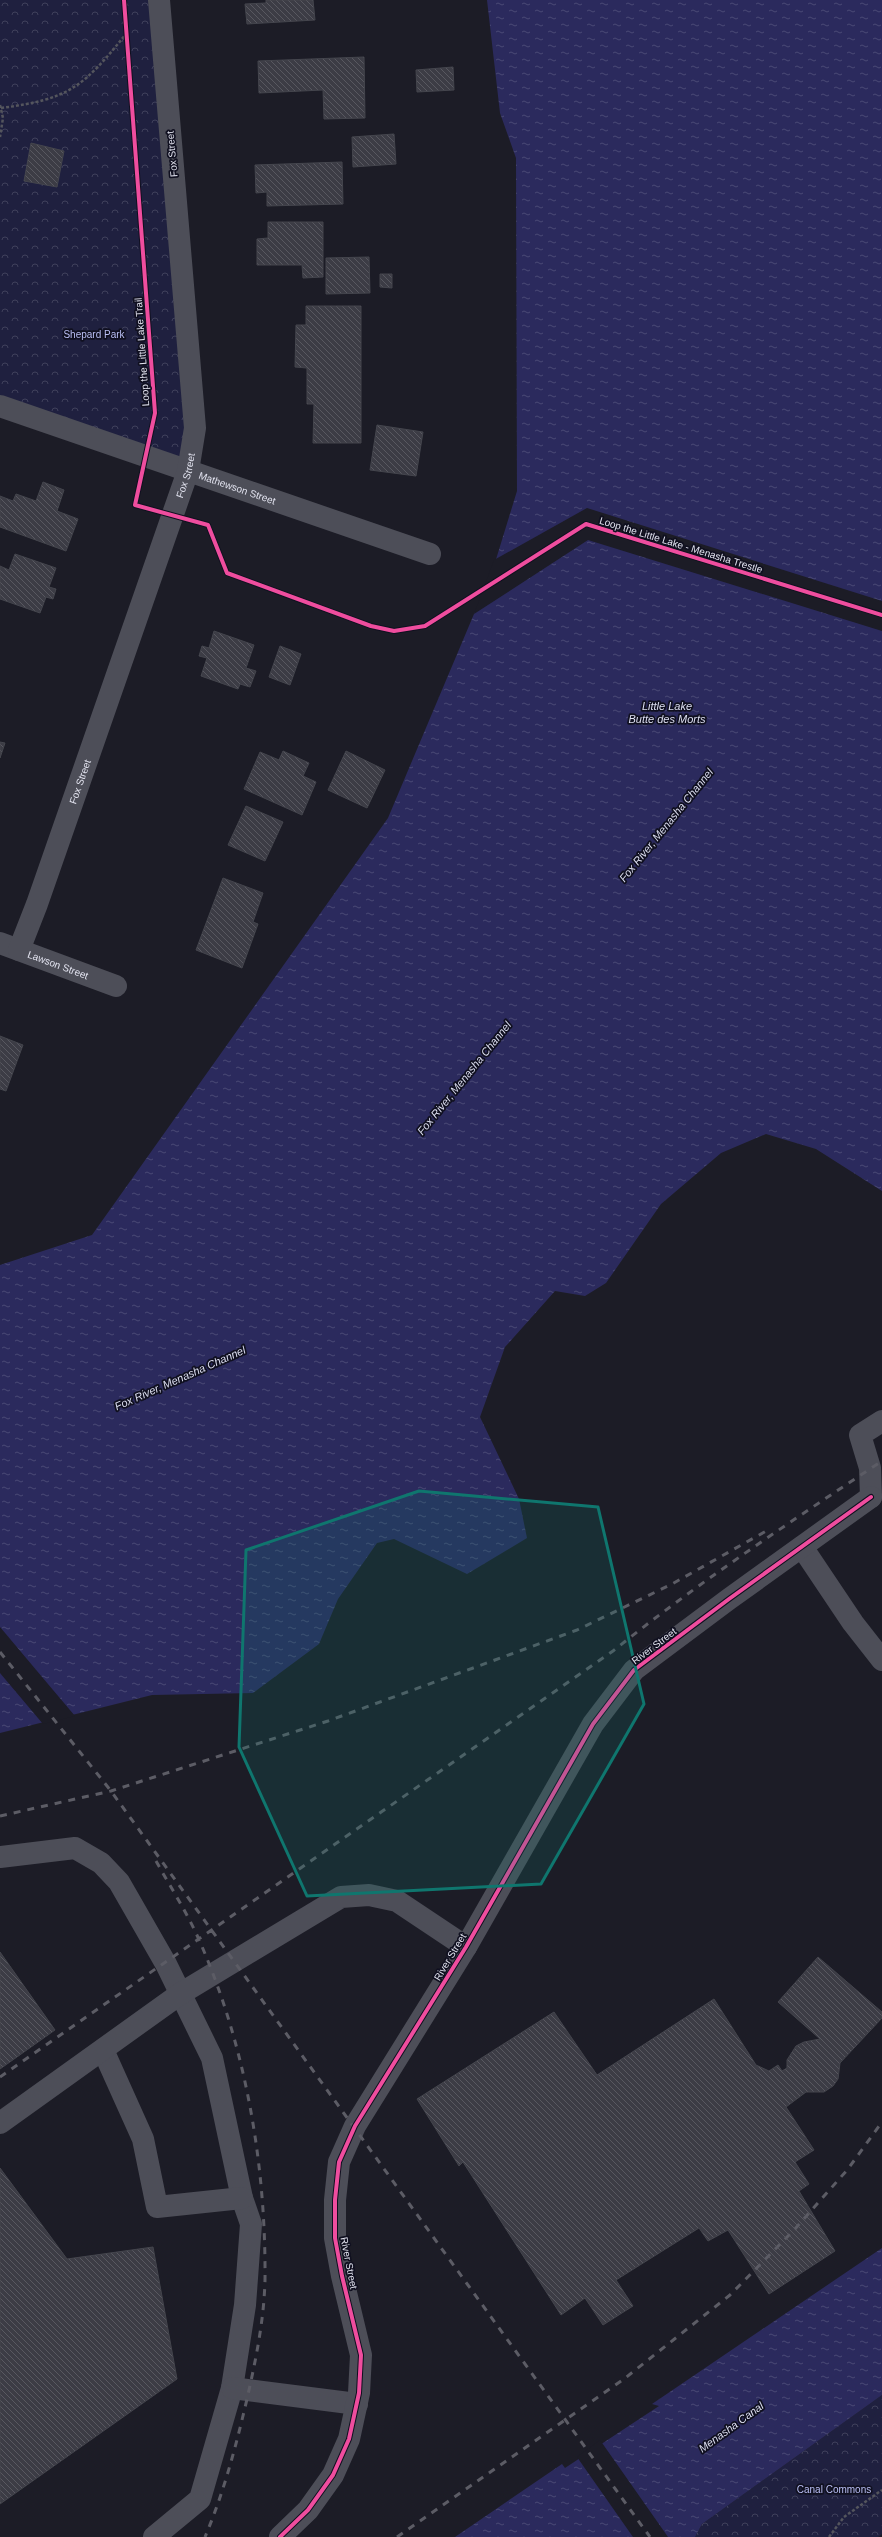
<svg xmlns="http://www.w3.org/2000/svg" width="882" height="2537" viewBox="0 0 882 2537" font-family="Helvetica,sans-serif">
	<defs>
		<pattern id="park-crowns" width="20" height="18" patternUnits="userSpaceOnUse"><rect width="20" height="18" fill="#1f203f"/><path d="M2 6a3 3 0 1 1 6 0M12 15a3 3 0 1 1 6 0" fill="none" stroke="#3f405b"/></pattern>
		<pattern id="water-ripples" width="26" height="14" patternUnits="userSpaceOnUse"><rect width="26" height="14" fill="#2b2a5d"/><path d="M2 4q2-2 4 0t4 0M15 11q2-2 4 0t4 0" fill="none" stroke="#494975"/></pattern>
		<pattern id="building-back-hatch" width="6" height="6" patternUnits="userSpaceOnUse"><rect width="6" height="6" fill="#3c3c45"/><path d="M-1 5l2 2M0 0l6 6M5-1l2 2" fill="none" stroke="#585860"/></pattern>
	</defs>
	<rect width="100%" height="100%" fill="#1c1c26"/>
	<!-- park -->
	<path fill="url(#park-crowns)" d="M 0,0 L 159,0 L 188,470 L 0,406 Z
		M 882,2395 L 882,2534 L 878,2537 L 695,2537 L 702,2524 Z"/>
	<!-- water -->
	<path fill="url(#water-ripples)" d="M 487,0 L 882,0 L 882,1191 L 816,1149 L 766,1134 L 721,1153 L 661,1204 L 606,1283 L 585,1296 L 555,1291 L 505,1347 L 480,1417 L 519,1499 L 527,1538 L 467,1574 L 394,1539 L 377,1543 L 338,1599 L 319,1644 L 253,1693 L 152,1695 L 0,1733 L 0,1265 L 92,1235 L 388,818 L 474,614 L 486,592 L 517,491 L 516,158 L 500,113 Z
		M 882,2248 L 882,2395 L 702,2524 L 695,2537 L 455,2537 L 562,2464 L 565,2468 L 659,2406 L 652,2404 Z"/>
	<!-- pier -->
	<path fill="#1c1c26" d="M 587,508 L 882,601 L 882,631 L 588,540 L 474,614 L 494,560 Z
		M 0,1627 L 53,1690 L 75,1716 L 43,1724 L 0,1673 Z
		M 600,2440 L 668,2537 L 633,2537 L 577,2457 Z"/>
	<!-- building -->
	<path fill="url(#building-back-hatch)" stroke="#44454d" d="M 266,0 L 313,0 L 315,20 L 247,24 L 245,4 L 266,3 Z
		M 364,57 L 365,118 L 324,119 L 323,90 L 259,93 L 258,61 Z
		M 453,67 L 454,90 L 417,92 L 416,70 Z
		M 394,134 L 396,164 L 353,167 L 352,137 Z
		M 31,143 L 64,151 L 57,187 L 24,181 Z
		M 342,162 L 343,204 L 267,206 L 267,192 L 256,193 L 255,165 Z
		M 268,222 L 323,222 L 323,277 L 303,278 L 302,265 L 257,265 L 257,239 L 268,238 Z
		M 369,257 L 370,293 L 326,294 L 326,258 Z
		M 380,274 L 392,274 L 392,288 L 380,287 Z
		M 306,306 L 361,306 L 361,443 L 313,443 L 314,404 L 307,404 L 307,368 L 295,367 L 296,325 L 306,325 Z
		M 377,425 L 423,432 L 416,476 L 370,470 Z
		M 43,482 L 64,490 L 57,511 L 78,519 L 66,551 L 0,527 L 0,496 L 13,501 L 16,494 L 36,501 Z
		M 15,554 L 56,568 L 49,587 L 56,589 L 53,599 L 46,597 L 40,613 L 0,599 L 0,566 L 9,570 Z
		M 214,631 L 254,645 L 246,668 L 256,671 L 250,687 L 240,684 L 238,689 L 201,676 L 207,658 L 199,656 L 202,646 L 209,648 Z
		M 280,646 L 301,654 L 290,685 L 269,677 Z
		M 0,742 L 5,743 L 0,758 Z
		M 283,751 L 309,763 L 303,776 L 316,782 L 302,815 L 244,789 L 260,752 L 279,760 Z
		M 346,751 L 385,770 L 367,808 L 328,790 Z
		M 246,806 L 283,822 L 265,861 L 228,845 Z
		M 223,878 L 263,893 L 253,922 L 258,924 L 242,968 L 196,950 Z
		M 0,1036 L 23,1045 L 6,1091 L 0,1089 Z
		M 0,1952 L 55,2030 L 0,2069 Z
		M 818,1957 L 882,2012 L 882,2018 L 840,2063 L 838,2079 L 833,2086 L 824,2092 L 806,2092 L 786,2107 L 814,2150 L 795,2162 L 809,2184 L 799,2191 L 835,2251 L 769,2294 L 728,2230 L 708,2241 L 699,2228 L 616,2280 L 633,2306 L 603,2325 L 585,2298 L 561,2315 L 463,2162 L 459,2166 L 417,2099 L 554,2012 L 597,2075 L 714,1999 L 756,2065 L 769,2071 L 778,2065 L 782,2071 L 787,2068 L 787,2060 L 796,2046 L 804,2042 L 820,2039 L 778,2002 Z
		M 0,2168 L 67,2259 L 153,2247 L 177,2379 L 0,2504 Z"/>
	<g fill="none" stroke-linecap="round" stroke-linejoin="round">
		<!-- path -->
		<path stroke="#54555d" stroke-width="2.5" stroke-dasharray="3 2" stroke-linecap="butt" d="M 0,105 L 3,118 L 0,137
			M 1,108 C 70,99 83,87 126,34
			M 829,2537 L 844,2517 L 882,2490"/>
		<!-- minor -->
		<g stroke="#4d4e58" stroke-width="22">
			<path id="s1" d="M 0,406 L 430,554"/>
			<path id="s2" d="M 0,943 L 116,986"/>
			<path id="s3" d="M 19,950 L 37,904 L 188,471 L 195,428 L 159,0"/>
			<path d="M 871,1497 L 870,1468 L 860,1435 L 882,1421"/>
			<path d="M 802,1547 L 853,1623 L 882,1660"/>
			<path d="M 0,1857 L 75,1848 L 101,1863 L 119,1882 L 166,1964 L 212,2058 L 242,2198 L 251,2224 L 245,2305 L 232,2388 L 200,2499 L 154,2537"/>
			<path d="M 103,2050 L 143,2139 L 157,2207 L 242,2198"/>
			<path d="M 0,2123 L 180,1994 L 341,1897 L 369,1895 L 397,1901 L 466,1947"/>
			<path d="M 232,2388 L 357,2404"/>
			<path d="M 280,2537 L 308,2510 L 333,2475 L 349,2439 L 359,2393 L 361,2355 L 342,2276 L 335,2238 L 335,2200 L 339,2162 L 355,2126 L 466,1947 L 593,1724 L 634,1670 L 729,1599 L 871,1497"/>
		</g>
		<!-- rail -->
		<path stroke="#5c5c65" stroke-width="3" stroke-dasharray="7 7" stroke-linecap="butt" d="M 0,1652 L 111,1791 L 650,2537
			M 0,1816 L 111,1791 L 328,1721 L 577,1630 L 672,1584 L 768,1530
			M 156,1861 C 171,1888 188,1914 200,1942 C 246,2047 266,2165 265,2280 C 264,2320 256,2359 247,2399 C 236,2446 224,2492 205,2537
			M 0,2077 L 613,1651 C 699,1582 790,1522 882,1461
			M 397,2537 L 624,2379 L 730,2295 L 795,2229 L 848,2169 L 882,2122"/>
		<defs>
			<path id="cycleway" d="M 124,0 L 155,413 L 135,505 L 208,525 L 227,573 L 371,626 L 394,631 L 425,626 L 586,524 L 882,615
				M 280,2537 L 308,2510 L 333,2475 L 349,2439 L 359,2393 L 361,2355 L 342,2276 L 335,2238 L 335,2200 L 339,2162 L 355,2126 L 466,1947 L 593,1724 L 634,1670 L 729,1599 L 871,1497"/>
		</defs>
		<!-- cycleway casing -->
		<use href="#cycleway" stroke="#101020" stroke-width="6"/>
		<!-- cycleway -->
		<use href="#cycleway" stroke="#ef4d9e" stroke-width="4"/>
	</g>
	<!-- marked area -->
	<path fill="#0f766e" fill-opacity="0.2" stroke="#0f766e" stroke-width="3" stroke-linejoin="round" d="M 419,1491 L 598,1507 L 644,1704 L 541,1884 L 307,1896 L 239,1747 L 246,1550 Z"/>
	<g text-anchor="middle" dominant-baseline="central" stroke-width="3.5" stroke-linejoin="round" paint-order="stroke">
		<!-- street labels -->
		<g font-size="10" fill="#e2e3ef" stroke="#101020">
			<text transform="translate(172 154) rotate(-95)">Fox Street</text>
			<text transform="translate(142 352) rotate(-94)">Loop the Little Lake Trail</text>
			<text stroke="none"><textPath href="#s3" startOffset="503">Fox Street</textPath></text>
			<text stroke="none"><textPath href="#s1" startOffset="251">Mathewson Street</textPath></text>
			<text transform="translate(681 545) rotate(17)">Loop the Little Lake - Menasha Trestle</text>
			<text stroke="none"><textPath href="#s3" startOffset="179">Fox Street</textPath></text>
			<text stroke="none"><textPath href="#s2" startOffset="62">Lawson Street</textPath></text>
			<text transform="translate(654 1646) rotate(-37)">River Street</text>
			<text transform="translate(450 1957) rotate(-59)">River Street</text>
			<text transform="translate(349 2263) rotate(79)">River Street</text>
		</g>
		<!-- park labels -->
		<g font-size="10" fill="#babff5" stroke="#101020">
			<text x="94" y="334">Shepard Park</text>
			<text x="834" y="2489">Canal Commons</text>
		</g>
		<!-- water labels -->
		<g font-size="11" font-style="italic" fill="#dddff1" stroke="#101020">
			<text x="667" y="706">Little Lake<tspan x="667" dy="13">Butte des Morts</tspan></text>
			<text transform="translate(666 825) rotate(-51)">Fox River, Menasha Channel</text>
			<text transform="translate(464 1078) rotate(-51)">Fox River, Menasha Channel</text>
			<text transform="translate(180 1378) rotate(-24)">Fox River, Menasha Channel</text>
			<text transform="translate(731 2427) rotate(-36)">Menasha Canal</text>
		</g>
	</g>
</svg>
